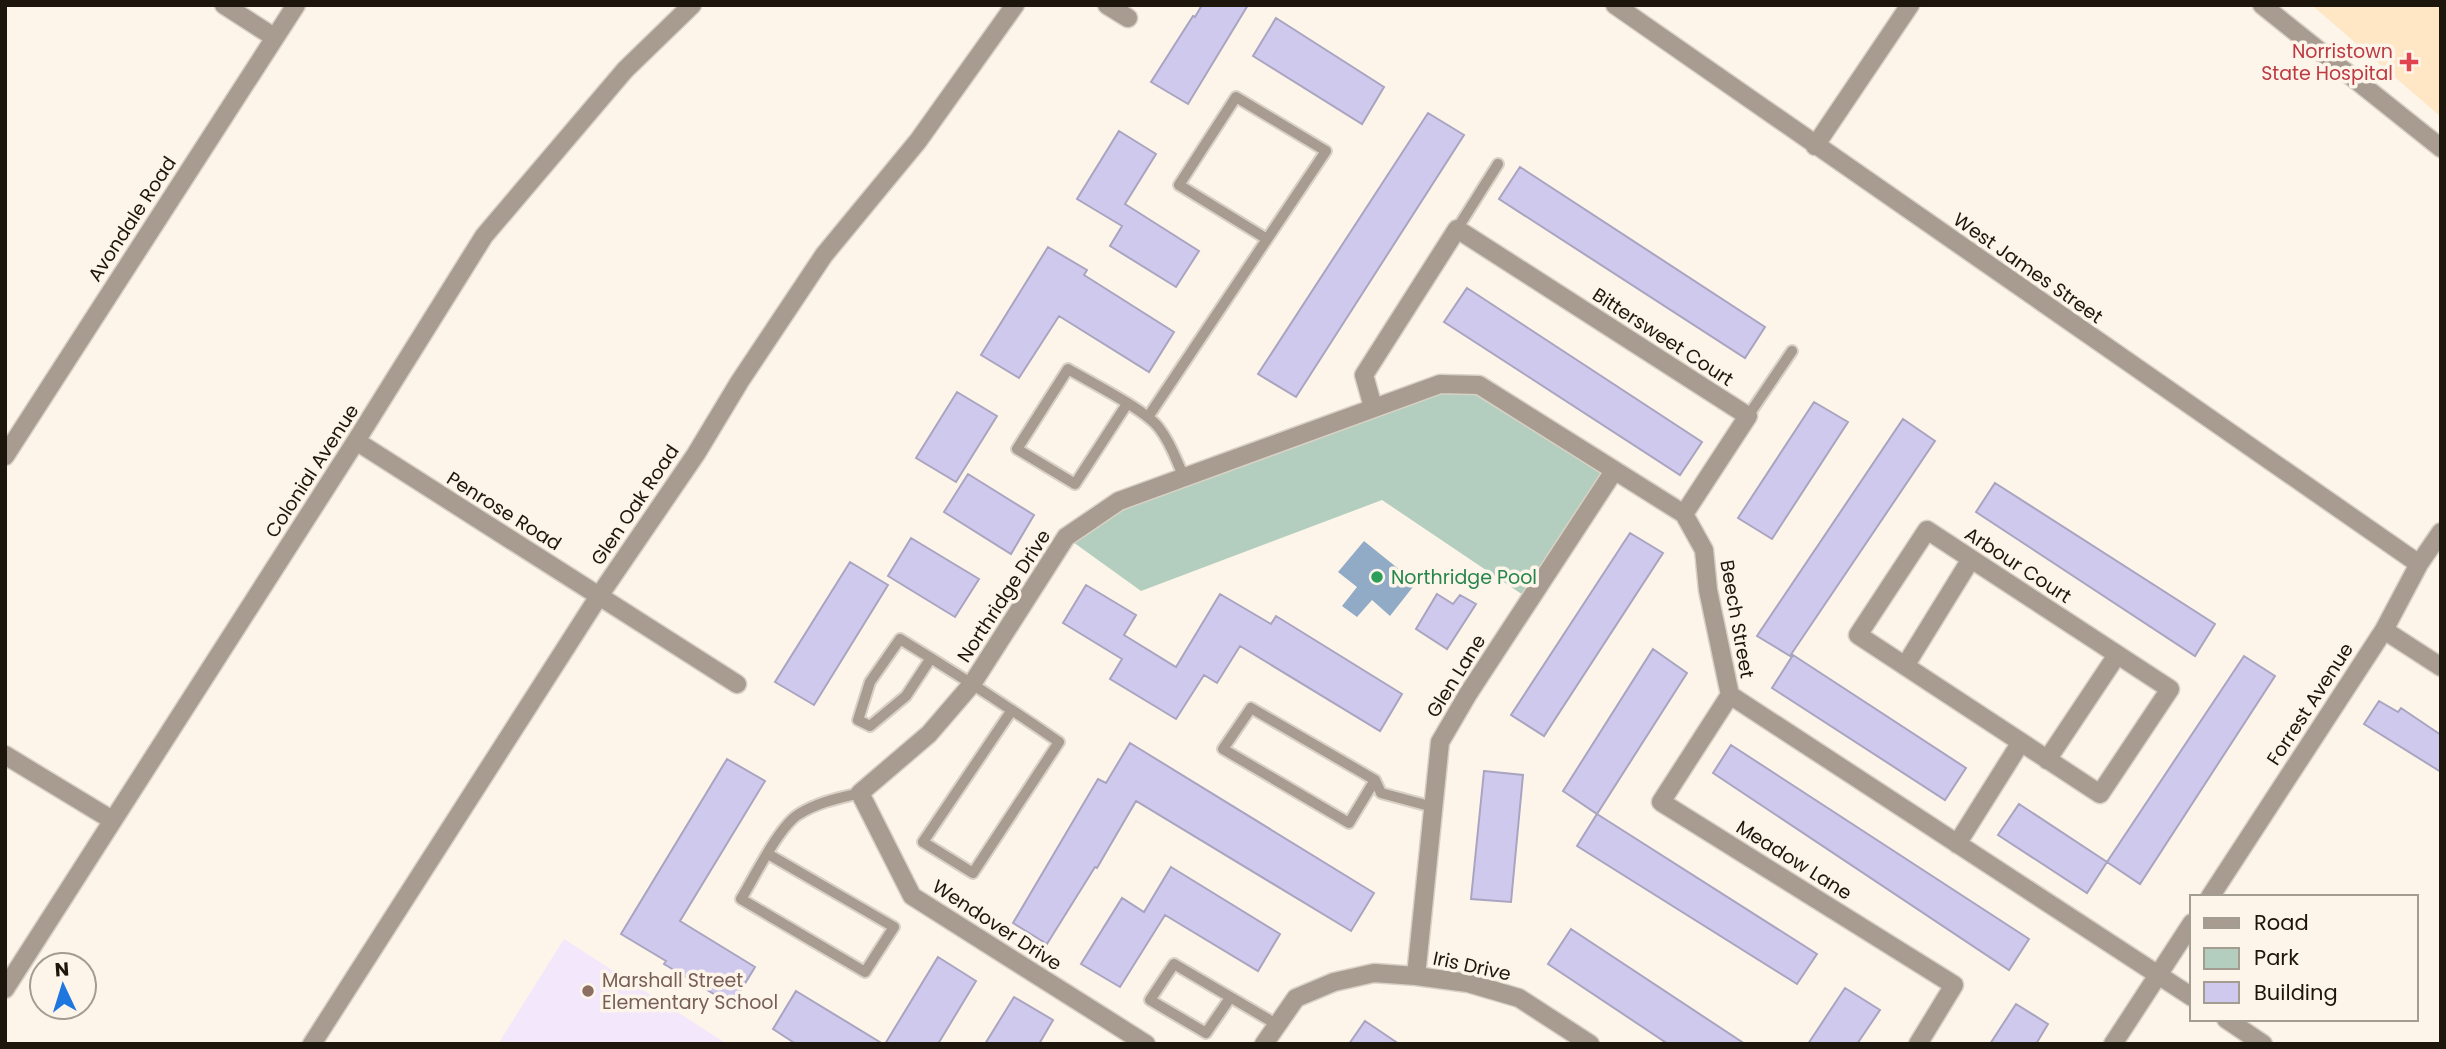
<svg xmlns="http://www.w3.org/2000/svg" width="2446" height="1049" viewBox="0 0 2446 1049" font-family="Poppins,sans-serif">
	<rect width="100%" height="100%" fill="#fdf5ea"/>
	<!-- built -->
	<path fill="#ffe7c5" d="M 2311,5 L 2441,5 L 2441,117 L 2314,7 Z"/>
	<!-- education -->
	<path fill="#f3e7fb" d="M 564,939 L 727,1044 L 498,1044 Z"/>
	<!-- green -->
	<path fill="#b3cebe" d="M 1440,384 L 1479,385 L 1614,471 L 1529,599 L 1382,500 L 1141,591 L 1066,537 L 1119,501 Z"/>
	<!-- water -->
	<path fill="#91abc7" d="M 1364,541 L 1416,583 L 1390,616 L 1372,600 L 1357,617 L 1342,606 L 1357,587 L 1338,572 Z"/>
	<!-- building -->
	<path fill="#d0c9ee" stroke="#a9a4c0" stroke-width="2" d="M 1202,5 L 1248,5 L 1188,104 L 1151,82 L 1193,16 L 1195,17 Z
		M 1276,18 L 1384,87 L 1362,124 L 1253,56 Z
		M 1428,113 L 1464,135 L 1296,397 L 1258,374 Z
		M 1119,131 L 1156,154 L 1125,204 L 1199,251 L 1176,287 L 1110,246 L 1122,226 L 1077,199 Z
		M 1520,167 L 1765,327 L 1745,358 L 1499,199 Z
		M 1048,247 L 1087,270 L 1084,275 L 1174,332 L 1149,372 L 1059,316 L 1019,378 L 981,355 Z
		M 1467,288 L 1702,442 L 1680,475 L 1444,322 Z
		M 957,392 L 997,416 L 956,482 L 916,458 Z
		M 1814,402 L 1848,422 L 1772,539 L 1738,518 Z
		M 1903,419 L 1935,441 L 1790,656 L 1757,636 Z
		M 968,474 L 1034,515 L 1011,554 L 944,512 Z
		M 1995,483 L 2215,624 L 2195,656 L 1976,512 Z
		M 1630,533 L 1663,553 L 1544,736 L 1511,715 Z
		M 911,538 L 979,579 L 955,617 L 888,576 Z
		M 850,562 L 888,585 L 814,705 L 775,682 Z
		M 1086,585 L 1136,615 L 1124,635 L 1176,667 L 1220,594 L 1271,624 L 1276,616 L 1402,694 L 1380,731 L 1240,646 L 1217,683 L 1204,675 L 1176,719 L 1110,679 L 1122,659 L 1063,623 Z
		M 1437,594 L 1453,604 L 1460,595 L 1476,604 L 1447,649 L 1416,629 Z
		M 1653,649 L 1687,673 L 1597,814 L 1563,791 Z
		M 1793,655 L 1966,768 L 1945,800 L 1772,688 Z
		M 2244,656 L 2275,676 L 2140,884 L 2107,862 Z
		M 2379,701 L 2398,712 L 2401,708 L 2441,735 L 2441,772 L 2364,724 Z
		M 1130,743 L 1374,893 L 1351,931 L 1136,801 L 1097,868 L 1095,867 L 1047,944 L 1013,923 L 1098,779 L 1106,783 Z
		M 1731,745 L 2029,939 L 2009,970 L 1713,773 Z
		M 727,759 L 765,781 L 680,921 L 755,967 L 732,1005 L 664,964 L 666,961 L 621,934 Z
		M 1484,771 L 1523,775 L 1511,902 L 1471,899 Z
		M 2019,804 L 2107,862 L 2087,893 L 1998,835 Z
		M 1597,814 L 1817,954 L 1797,984 L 1577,846 Z
		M 1171,867 L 1280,934 L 1258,971 L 1165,915 L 1120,987 L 1081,964 L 1122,898 L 1144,912 Z
		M 1571,929 L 1745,1044 L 1668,1044 L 1548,964 Z
		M 938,957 L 976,981 L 938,1044 L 885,1044 Z
		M 1845,988 L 1880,1010 L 1857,1044 L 1808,1044 Z
		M 796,991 L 883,1044 L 796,1044 L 773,1029 Z
		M 1014,997 L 1053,1020 L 1039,1044 L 985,1044 Z
		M 2016,1004 L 2048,1024 L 2036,1044 L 1990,1044 Z
		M 1365,1021 L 1399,1044 L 1349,1044 Z"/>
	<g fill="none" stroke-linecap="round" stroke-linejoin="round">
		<defs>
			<path id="service" d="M 1457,229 L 1498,164
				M 1127,404 L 1075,484 L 1017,449 L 1068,369 C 1090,382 1146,410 1159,428 C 1171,443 1176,460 1184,477
				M 1748,416 L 1792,351
				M 1148,417 L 1326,151 L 1236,97 L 1179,185 L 1267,239
				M 931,658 L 906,696 L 870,726 L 858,720 L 870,682 L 900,639 C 954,672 1007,706 1059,742 L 973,873 L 923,842 L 1012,710
				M 1375,780 L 1349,823 L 1223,749 L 1251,708 L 1375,780 L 1381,793 L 1433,807
				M 768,854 L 894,927 L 865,972 L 741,899 C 754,878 779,826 799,814 C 818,802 839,798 860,793
				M 1230,998 L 1206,1033 L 1150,1000 L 1174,964 L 1276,1024"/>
			<path id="minor" d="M 224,5 L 274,37
				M 1107,5 L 1128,18
				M 1615,5 L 2419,564
				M 1815,146 L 1910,5
				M 1373,407 L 1364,375 L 1457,229 L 1748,416 L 1684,514
				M 356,441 L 737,684
				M 5,456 L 296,5
				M 1927,530 L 2170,689 L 2100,794 L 1858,635 Z
				M 2384,630 L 2441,667
				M 1905,666 L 1971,559
				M 1730,695 L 1661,802 L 1954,985 L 1918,1044
				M 5,755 L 112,820
				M 2047,760 L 2117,655
				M 1957,844 L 2021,742
				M 2210,897 L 2384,630 L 2419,564 L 2441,532
				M 1416,976 L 1440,742 L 1468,694 L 1614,471
				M 5,989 L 356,441 L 484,236 L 625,70 L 692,5
				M 2226,1019 L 2263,1044
				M 312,1044 L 599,596 L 696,454 L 740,381 L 824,255 L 918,141 L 1015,5
				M 1146,1044 L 912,896 L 860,793 L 929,734 L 972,684 L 1066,537 L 1119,501 L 1440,384 L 1479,385 L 1684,514 L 1704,550 L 1708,590 L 1730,695 L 2192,997
				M 1264,1044 L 1296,998 L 1334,982 L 1374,973 L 1416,976 L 1468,983 L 1519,998 L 1590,1044
				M 2113,1044 L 2192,923"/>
			<path id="tertiary" d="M 2262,5 L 2441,148"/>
		</defs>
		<!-- service casing -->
		<use href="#service" stroke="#d9d1c6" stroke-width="14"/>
		<!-- minor casing -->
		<use href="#minor" stroke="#d9d1c6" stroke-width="21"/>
		<!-- tertiary casing -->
		<use href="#tertiary" stroke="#d9d1c6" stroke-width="21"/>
		<!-- service -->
		<use href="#service" stroke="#a79c8f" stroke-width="10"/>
		<!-- minor -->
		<use href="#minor" stroke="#a79c8f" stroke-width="18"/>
		<!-- tertiary -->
		<use href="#tertiary" stroke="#a79c8f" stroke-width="18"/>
	</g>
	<!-- markers -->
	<path fill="#e0444e" stroke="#fdf5ea" stroke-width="2.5" d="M2405.5 51.5h7v7h7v7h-7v7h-7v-7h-7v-7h7z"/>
	<circle fill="#2e9e5b" stroke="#fdf5ea" stroke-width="2.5" cx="1377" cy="577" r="7"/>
	<circle fill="#8d6e63" stroke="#fdf5ea" stroke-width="2.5" cx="588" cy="991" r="7"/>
	<g text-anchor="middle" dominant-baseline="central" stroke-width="7" stroke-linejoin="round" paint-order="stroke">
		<!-- health labels -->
		<g font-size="19" fill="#be3a42" stroke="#fdf5ea" text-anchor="end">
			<text x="2393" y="51">Norristown<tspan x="2393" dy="22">State Hospital</tspan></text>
		</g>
		<!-- street labels -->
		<g font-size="19" fill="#1d160c" stroke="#fdf5ea">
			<text transform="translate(132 219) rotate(-57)">Avondale Road</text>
			<text transform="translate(2028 268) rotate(35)">West James Street</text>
			<text transform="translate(1663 337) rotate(33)">Bittersweet Court</text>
			<text transform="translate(312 471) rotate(-57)">Colonial Avenue</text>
			<text transform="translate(635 505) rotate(-56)">Glen Oak Road</text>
			<text transform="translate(504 511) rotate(32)">Penrose Road</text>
			<text transform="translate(2018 565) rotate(33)">Arbour Court</text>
			<text transform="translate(1004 596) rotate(-57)">Northridge Drive</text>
			<text transform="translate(1737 619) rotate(80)">Beech Street</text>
			<text transform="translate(1456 676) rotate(-58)">Glen Lane</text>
			<text transform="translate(2310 704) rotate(-57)">Forrest Avenue</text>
			<text transform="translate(1794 860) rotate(32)">Meadow Lane</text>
			<text transform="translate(997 925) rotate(33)">Wendover Drive</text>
			<text transform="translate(1472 966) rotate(12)">Iris Drive</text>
		</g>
		<!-- leisure labels -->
		<g font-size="19" fill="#27864d" stroke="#fdf5ea" text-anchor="start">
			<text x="1391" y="577">Northridge Pool</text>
		</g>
		<!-- education labels -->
		<g font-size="19" fill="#785e54" stroke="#fdf5ea" text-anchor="start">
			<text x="602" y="980">Marshall Street<tspan x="602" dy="22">Elementary School</tspan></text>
		</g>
	</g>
	<!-- border -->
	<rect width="2446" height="1049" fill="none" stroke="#1d160c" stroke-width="14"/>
	<!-- legend -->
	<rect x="2190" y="895" width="228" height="126" fill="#fdf5ea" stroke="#a39c91" stroke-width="2"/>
	<rect x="2204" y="918" width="35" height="10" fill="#a79c8f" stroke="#a39c91" stroke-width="2"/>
	<text x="2254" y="930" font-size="21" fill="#1d160c">Road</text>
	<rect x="2204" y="948" width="35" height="21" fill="#b3cebe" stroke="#a39c91" stroke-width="2"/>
	<text x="2254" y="965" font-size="21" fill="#1d160c">Park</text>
	<rect x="2204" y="982" width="35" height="21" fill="#d0c9ee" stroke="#a39c91" stroke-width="2"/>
	<text x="2254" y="1000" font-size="21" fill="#1d160c">Building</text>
	<!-- north arrow -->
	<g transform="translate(63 986) rotate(356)"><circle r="33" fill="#fdf5ea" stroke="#a39c91" stroke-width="2"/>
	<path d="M0-5L12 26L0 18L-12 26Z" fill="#1e76df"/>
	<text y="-10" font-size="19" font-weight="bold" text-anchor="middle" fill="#1d160c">N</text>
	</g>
</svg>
